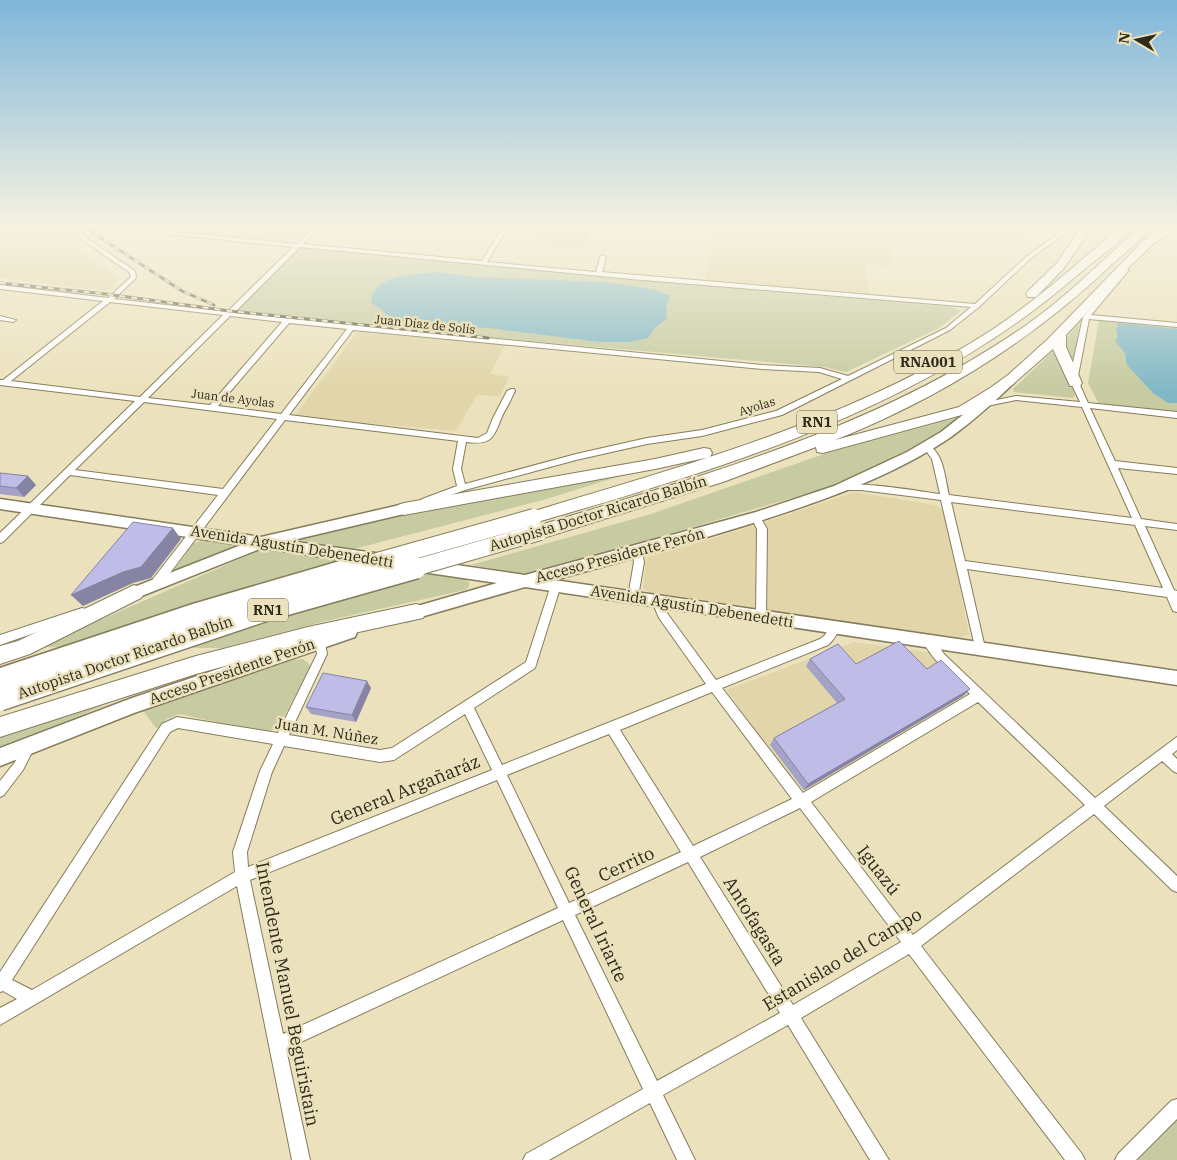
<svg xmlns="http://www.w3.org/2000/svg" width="1177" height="1160" viewBox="0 0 1177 1160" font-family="'IBM Plex Serif',serif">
	<rect width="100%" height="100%" fill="#ebe2bd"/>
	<!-- built -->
	<path fill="#e1d5a9" d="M 1,227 L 78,227 L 66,240 L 118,278 L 113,286 L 107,291 L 0,278 L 0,230 L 2,228 Z
		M 122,227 L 307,227 L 294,241 L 284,240 L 281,242 Z
		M 715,227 L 1041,227 L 1011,247 L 888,239 L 894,267 L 865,264 L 870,294 L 706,280 Z
		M 357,332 L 505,345 L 490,374 L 509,377 L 500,396 L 477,395 L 456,431 L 294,417 Z
		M 854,492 L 935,505 L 945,511 L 969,634 L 960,638 L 650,593 L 643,589 L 646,558 L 757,525 Z
		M 854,642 L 927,652 L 970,694 L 803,793 L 726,690 Z"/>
	<!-- green -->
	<path fill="#c6cba2" d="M 541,227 L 592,227 L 584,247 L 581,249 L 556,247 L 539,242 L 538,237 Z
		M 298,246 L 631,279 L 952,307 L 961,311 L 939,328 L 846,372 L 824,367 L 227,314 Z
		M 1099,321 L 1177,328 L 1177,412 L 1099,404 L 1088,383 Z
		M 1080,322 L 1072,366 L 1063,342 Z
		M 1052,352 L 1055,353 L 1075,394 L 1073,398 L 1014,392 L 1013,389 Z
		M 964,416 L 906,451 L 846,482 L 530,575 L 471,565 L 651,514 L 827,453 Z
		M 643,469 L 543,500 L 350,550 L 298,542 L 300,538 L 345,527 Z
		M 200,541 L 232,545 L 230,549 L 172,573 L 194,543 Z
		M 273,550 L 465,579 L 469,582 L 469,587 L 465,590 L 326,621 L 222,648 L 38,647 L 258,551 Z
		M 303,659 L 309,664 L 310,667 L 279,726 L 266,733 L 179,714 L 167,719 L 160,727 L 156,728 L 142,709 L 293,660 Z
		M 131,693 L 0,752 L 0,736 Z
		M 1177,1107 L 1177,1160 L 1124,1160 Z"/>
	<!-- water -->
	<path fill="#82b8c6" d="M 438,272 L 472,277 L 605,282 L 656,290 L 670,296 L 666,306 L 667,319 L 655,328 L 648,338 L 629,342 L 600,342 L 489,328 L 439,327 L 391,319 L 381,309 L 371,303 C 372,274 416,274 438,272 Z
		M 1118,323 L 1177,329 L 1177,403 L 1168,403 L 1153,393 L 1127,365 L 1125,353 L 1115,341 L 1118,337 L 1116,331 Z"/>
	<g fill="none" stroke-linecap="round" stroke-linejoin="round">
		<defs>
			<path id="street" d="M 83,227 L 89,227 L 84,234 L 85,237 L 135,271 L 136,278 L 114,299 L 227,312 L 293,247 L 99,227 L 124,227 L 297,244 L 313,227 L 320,227 L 303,244 L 482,261 L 502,227 L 508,227 L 487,262 L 596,272 L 600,257 L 603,255 L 606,257 L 602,272 L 975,304 L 1027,256 L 1067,227 L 1074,227 L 1031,258 L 979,307 L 950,330 L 782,415 L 702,436 L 647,444 L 576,460 L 465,490 L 425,504 L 422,503 L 420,501 L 422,499 L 457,486 L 453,469 L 458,441 L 285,420 L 161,585 L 153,585 L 152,582 L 153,579 L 218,495 L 70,475 L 3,542 L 0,543 L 0,533 L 135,401 L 0,385 L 0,380 L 3,380 L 103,301 L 0,289 L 0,285 L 108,298 L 131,277 L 129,272 L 81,239 L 78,234 ZM 300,247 L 631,279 L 971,307 L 946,328 L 848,376 L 820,368 L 762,365 L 234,313 ZM 110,302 L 223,315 L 140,397 L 11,381 ZM 230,316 L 282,322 L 210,405 L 148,398 ZM 289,323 L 347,329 L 281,414 L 218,406 ZM 353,330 L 762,369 L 819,372 L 842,379 L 776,411 L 702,430 L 647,438 L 576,454 L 465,484 L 461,469 L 466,442 C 491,445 493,439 501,419 C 504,411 509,405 512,397 L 515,391 L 514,389 L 511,389 L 507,391 L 493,418 L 487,433 L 478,438 L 289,415 ZM 144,402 L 277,419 L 223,489 L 75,470 Z
				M 1169,227 L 1176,227 L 1154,244 L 1150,244 L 1150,242 Z
				M 1124,269 L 1129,270 L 1091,315 L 1177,323 L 1177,327 L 1089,319 L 1078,376 L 1079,383 L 1088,403 L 1177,412 L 1177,418 L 1090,408 L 1115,461 L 1177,468 L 1177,474 L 1118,468 L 1141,519 L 1177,524 L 1177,530 L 1145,526 L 1174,590 L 1177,591 L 1177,612 L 1173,611 L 1167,597 L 967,569 L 985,648 L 984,651 L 980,653 L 976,651 L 941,500 L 861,490 L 845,490 L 841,487 C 849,479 924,492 940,494 L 932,459 L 924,448 L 928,445 C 944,453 945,479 949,495 L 1132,518 L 1082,407 L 1016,400 L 987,406 L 983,404 L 987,402 L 1016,396 L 1080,402 L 1071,383 L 1070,376 L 1083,317 ZM 951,502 L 1135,525 L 1163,588 L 965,561 Z
				M 0,316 L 16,320 L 13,322 L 0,320 Z
				M 756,514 L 759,515 L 767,529 L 766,617 L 765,620 L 761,621 L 757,620 L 756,617 L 757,529 L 751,517 Z
				M 637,548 L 642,552 L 644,562 L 638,597 L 637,600 L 629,600 L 628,597 L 634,562 L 632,552 Z
				M 556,581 L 560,582 L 561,585 L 535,668 L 474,708 L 502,765 L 706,684 L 659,618 L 652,601 L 653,598 L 661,598 L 667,613 L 716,680 L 820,639 L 825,635 L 831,624 L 835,623 L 839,624 L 840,627 C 837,634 834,640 828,645 L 722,688 L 803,793 L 970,694 C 954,678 933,662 923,641 L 924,638 C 934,634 939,647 944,654 L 1095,798 L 1177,737 L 1177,750 L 1172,754 L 1177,759 L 1177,773 L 1173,771 L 1162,761 L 1104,806 L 1177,876 L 1177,892 L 1172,890 L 1094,814 L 921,946 L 1082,1154 L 1085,1160 L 1065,1160 L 909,954 L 801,1018 L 889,1160 L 870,1160 L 788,1025 L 663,1095 L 695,1160 L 677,1160 L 650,1103 L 549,1160 L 523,1160 L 526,1154 L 643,1089 L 563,920 L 286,1049 L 310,1160 L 292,1160 L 237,886 L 0,1025 L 0,1008 L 17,999 L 3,991 L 0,992 L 0,972 L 162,724 L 177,717 L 278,733 L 317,654 L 315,641 L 316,638 L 320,636 L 324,638 L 327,654 L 289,735 L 380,750 L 392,748 L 526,662 L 551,585 L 552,582 ZM 712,692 L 792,799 L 693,846 L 620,730 ZM 978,702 L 1085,805 L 913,935 L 811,802 ZM 465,714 L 492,770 L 248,867 L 247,852 L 272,772 L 284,746 L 380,762 L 394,760 ZM 178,728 L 273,744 L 260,771 L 233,852 L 235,872 L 32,990 L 12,980 L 170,732 ZM 609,734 L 681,852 L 569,903 L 507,775 ZM 497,780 L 558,908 L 283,1034 L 250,880 ZM 800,808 L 901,942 L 793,1005 L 700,857 ZM 688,862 L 780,1013 L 657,1081 L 575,915 Z
				M 82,608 L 86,609 L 87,612 L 86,615 L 0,645 L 0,635 Z
				M 29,740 L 33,742 L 35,746 L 23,770 L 4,795 L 0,797 L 0,781 L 15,762 L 25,742 Z
				M 1177,1099 L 1177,1119 L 1136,1160 L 1115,1160 L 1118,1154 L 1171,1101 Z"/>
			<path id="secondary" d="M 1010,378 L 1014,379 L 1014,383 C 994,402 973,421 951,437 C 890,478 819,502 750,524 C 685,544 620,562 554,580 L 1177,671 L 1177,685 L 525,587 L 407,621 L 401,620 L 399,615 L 401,610 L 407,609 L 497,583 L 422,572 L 417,570 L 415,566 L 417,562 L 422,560 L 525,575 L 756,512 L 834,486 L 907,452 L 941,432 Z
				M 0,499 L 261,537 L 404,504 L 411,509 L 404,514 L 289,541 L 382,554 L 387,556 L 389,560 L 387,564 L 382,566 L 262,548 L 134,599 L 129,597 L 126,593 L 129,589 L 241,545 L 0,509 Z
				M 349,625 L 355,627 L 357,632 L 355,637 L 134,713 L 0,766 L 0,748 L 132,698 Z"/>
			<path id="highway" d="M 1081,227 L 1092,227 L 1065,267 L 1036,297 L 1028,297 L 1026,294 L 1028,291 L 1057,263 Z
				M 1120,227 L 1132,227 C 1116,246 1094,261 1075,277 C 923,409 724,468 534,523 L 528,521 L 525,517 L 528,513 C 685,465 847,422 987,333 C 1035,302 1077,264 1120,227 Z
				M 1140,227 L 1152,227 C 1140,241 1124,253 1110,266 C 1030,342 938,399 835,440 L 959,407 L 990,388 L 1008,375 L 1048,339 L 1142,242 L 1159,227 L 1171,227 L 1130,266 L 1066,335 L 1066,347 L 1082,383 L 1080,386 L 1070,386 L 1053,349 L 1012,385 L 969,413 L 823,453 L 817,452 L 816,447 L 723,482 L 540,539 L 534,537 L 531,532 L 534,527 C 704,475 877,429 1025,326 C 1067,297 1102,260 1140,227 Z
				M 704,448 L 710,449 L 712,453 L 710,457 L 655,469 L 404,515 L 398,513 L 395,509 L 398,505 L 404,503 L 655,459 Z
				M 134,585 L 141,588 L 144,593 L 141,598 L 30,654 L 0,664 L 0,646 L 18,641 Z
				M 416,604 L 423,606 L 426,612 L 423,618 L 308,643 L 196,674 L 0,737 L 0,717 L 196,656 L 308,627 Z"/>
		</defs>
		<!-- street casing -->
		<use href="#street" stroke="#857c5b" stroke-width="2"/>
		<!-- secondary casing -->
		<use href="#secondary" stroke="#857c5b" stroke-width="3"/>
		<!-- highway casing -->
		<use href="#highway" stroke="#857c5b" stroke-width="2"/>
		<!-- street -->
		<use href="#street" fill="#fff" fill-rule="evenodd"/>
		<!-- secondary -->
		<use href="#secondary" fill="#fff" fill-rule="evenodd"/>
		<!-- highway -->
		<use href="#highway" fill="#fff" fill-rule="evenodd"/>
		<defs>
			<path id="rail" d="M 84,227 L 182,291 L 214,305
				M 0,283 L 106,294 L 230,311 L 488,338"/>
		</defs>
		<!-- rail casing -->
		<use href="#rail" stroke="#5c5743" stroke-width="3"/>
		<!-- rail -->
		<use href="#rail" stroke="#ebe2bd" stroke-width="2" stroke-dasharray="6" stroke-linecap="butt"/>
		<defs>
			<path id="highway-bridge-far1" d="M 349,569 L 534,517
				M 411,569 L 540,532"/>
			<path id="highway-bridge" d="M 0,679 L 199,613 L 353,568
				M 0,700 L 264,611 L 416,568"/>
		</defs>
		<!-- highway-bridge-far1 casing -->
		<use href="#highway-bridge-far1" stroke="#857c5b" stroke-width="18" stroke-linecap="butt"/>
		<!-- highway-bridge casing -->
		<use href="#highway-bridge" stroke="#857c5b" stroke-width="24" stroke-linecap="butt"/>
		<!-- highway-bridge-far1 -->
		<use href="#highway-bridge-far1" stroke="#fff" stroke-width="16"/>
		<!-- highway-bridge -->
		<use href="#highway-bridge" stroke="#fff" stroke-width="21"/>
	</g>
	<!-- wall -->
	<path fill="#a4a2c7" d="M 0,473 L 28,476 L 36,485 L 24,497 L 0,494 Z
		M 810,659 L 856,664 L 927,669 L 963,696 L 804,790 L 770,745 L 774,738 L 837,703 L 806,666 Z
		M 371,688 L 356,722 L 311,714 L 306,707 Z"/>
	<!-- shaded-wall -->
	<path fill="#8684a2" d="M 28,476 L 36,485 L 24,497 L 16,488 Z
		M 173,528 L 181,539 L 151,578 L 133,583 L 83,606 L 71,595 Z
		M 367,681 L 371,688 L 356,722 L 352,715 Z
		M 970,689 L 963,696 L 804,790 L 808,784 Z"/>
	<!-- building -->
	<path fill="#bfbce7" stroke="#8684a2" d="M 0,473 L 28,476 L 16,488 L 0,486 Z
		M 133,522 L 173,528 L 141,567 L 123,572 L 71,595 Z
		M 899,641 L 927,669 L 941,660 L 970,689 L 808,784 L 774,738 L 845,699 L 810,659 L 838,644 L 856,664 Z
		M 323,673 L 367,681 L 352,715 L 306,707 Z"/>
	<!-- sky -->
	<linearGradient id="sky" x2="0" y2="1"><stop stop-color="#7fb6da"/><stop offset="0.58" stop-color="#f6f2e1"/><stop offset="1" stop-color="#f6f2e1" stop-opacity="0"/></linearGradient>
	<rect width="1177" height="390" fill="url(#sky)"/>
	<g text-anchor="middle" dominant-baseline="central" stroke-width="5" stroke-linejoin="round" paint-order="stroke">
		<!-- far-street labels -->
		<g font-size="12" fill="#2e2a1c" stroke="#ebe2bd">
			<text transform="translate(425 324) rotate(6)">Juan Díaz de Solís</text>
			<text transform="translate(233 398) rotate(7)">Juan de Ayolas</text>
			<text transform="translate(757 406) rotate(-17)">Ayolas</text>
		</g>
		<!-- shield labels -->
		<g fill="#ebe2bd" stroke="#67614c" stroke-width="1">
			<rect x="894" y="350.5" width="68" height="23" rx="4"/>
			<rect x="797" y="410.5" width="40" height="23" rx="4"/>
			<rect x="248" y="598.5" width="40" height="23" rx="4"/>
		</g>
		<g font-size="14" font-weight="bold" fill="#2e2a1c">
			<text x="928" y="362">RNA001</text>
			<text x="817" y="422">RN1</text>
			<text x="268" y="610">RN1</text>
		</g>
		<!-- street labels -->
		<g font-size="15" fill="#2e2a1c" stroke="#ebe2bd">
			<text transform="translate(598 513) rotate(-17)">Autopista Doctor Ricardo Balbín</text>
			<text transform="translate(292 546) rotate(9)">Avenida Agustín Debenedetti</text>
			<text transform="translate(620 555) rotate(-15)">Acceso Presidente Perón</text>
			<text transform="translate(692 606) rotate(9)">Avenida Agustín Debenedetti</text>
			<text transform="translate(125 657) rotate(-19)">Autopista Doctor Ricardo Balbín</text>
			<text transform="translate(232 671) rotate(-19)">Acceso Presidente Perón</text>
			<text transform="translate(327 731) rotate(9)">Juan M. Núñez</text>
		</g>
		<!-- near-street labels -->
		<g font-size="18" fill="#2e2a1c" stroke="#ebe2bd">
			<text transform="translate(405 790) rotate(-22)">General Argañaráz</text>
			<text transform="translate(626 864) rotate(-25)">Cerrito</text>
			<text transform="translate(879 870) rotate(52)">Iguazú</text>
			<text transform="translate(755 921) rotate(58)">Antofagasta</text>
			<text transform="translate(596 924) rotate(65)">General Iriarte</text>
			<text transform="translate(842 959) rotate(-31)">Estanislao del Campo</text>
			<text transform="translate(288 994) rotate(79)">Intendente Manuel Beguiristain</text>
		</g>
	</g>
	<!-- north arrow -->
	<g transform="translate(1137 40) rotate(279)" stroke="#ebe2bd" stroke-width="4" paint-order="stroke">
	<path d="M0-4L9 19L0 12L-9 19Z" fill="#2e2a1c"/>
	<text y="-8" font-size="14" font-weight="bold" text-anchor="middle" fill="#2e2a1c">N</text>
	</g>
</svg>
